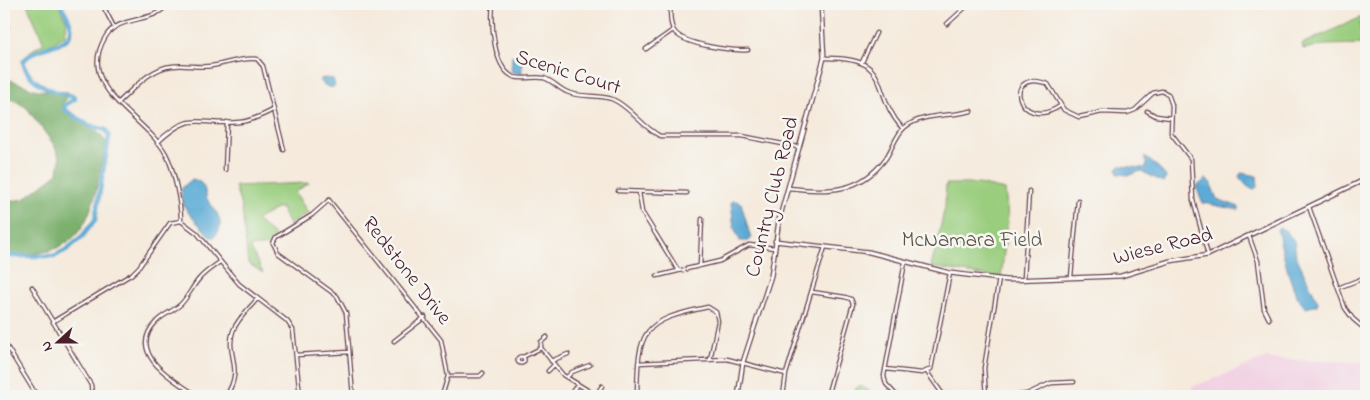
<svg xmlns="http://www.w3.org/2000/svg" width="1370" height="400" viewBox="0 0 1370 400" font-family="'Indie Flower',sans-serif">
	<rect width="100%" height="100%" fill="#f6f6f2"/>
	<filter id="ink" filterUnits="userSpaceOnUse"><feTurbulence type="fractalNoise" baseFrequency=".02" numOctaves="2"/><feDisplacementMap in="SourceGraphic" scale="10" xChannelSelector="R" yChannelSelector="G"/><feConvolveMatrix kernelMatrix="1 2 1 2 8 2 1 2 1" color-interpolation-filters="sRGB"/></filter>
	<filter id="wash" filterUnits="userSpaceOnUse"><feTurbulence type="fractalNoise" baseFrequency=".0096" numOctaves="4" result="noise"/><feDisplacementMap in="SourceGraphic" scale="20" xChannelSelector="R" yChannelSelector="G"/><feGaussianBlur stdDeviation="1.12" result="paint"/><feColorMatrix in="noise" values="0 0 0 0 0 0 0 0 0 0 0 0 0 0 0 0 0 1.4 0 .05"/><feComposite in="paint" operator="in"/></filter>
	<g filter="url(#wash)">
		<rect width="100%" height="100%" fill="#f5eadc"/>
		<!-- built -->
		<path fill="#f1d0e2" d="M 1269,357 L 1269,359 L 1366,362 L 1366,396 L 1192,396 L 1192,387 Z"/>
		<!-- green -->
		<path fill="#9acd7e" stroke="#727654" d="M 27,4 L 58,4 L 67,21 L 65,36 L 44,48 L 29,52 L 44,43 Z
			M 1366,15 L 1366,21 L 1359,24 L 1366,44 L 1325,45 L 1303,49 L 1302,44 Z
			M 309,183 L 295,192 L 308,213 L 289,225 L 280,207 L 256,220 L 274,235 L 271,245 L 250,247 L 263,273 L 248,263 L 242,210 L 235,186 Z
			M 946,184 L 978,184 L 1005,190 L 1008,217 L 1001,278 L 931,267 L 945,207 Z
			M 860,386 C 870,390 879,398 889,391 L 895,396 L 872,396 L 860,392 L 859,396 L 854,396 L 856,388 Z"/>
		<!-- forest -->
		<path fill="#7bb06d" stroke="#62684c" d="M 4,79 C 16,80 25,87 38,90 C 47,91 57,91 67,92 L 69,96 L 62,104 L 63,109 L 101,135 L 106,142 C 91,212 93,258 4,255 L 4,202 L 24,199 L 58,173 L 60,158 L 54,145 L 27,108 L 14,100 L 4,99 Z"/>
		<!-- water -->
		<path fill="#5babd6" stroke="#526580" d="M 512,55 L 522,61 L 522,74 L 511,72 Z
			M 323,78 L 333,79 L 335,86 C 329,90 323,84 319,80 Z
			M 1144,156 L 1159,168 L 1166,177 L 1165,180 L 1163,182 L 1141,171 L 1129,175 L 1118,174 L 1117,168 L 1120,166 L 1144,168 L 1147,165 Z
			M 1241,173 L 1257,176 L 1258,186 L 1255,189 L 1248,187 L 1239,177 Z
			M 192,179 C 205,182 204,188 207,199 C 215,210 228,224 214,237 L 210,237 C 199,222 178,210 182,188 Z
			M 1206,179 L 1210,182 L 1217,199 L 1239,207 L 1239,210 L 1203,203 L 1196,187 Z
			M 733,200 L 741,203 L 751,239 L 749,241 L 740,241 L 734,228 L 731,203 Z
			M 1279,227 L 1286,231 L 1294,241 L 1296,256 L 1318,302 L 1317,305 L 1306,308 C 1291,296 1282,248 1277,229 Z"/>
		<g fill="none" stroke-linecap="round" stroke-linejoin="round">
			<!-- river -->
			<path stroke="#5babd6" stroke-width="4.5" d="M 4,256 L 54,256 L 66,250 L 81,238 L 95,220 L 109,137 L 106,130 L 88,125 L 64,109 L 65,105 L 75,99 L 75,97 C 70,94 64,95 59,93 C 43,87 27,79 23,62 C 39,38 95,54 60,4"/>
		</g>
	</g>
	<g filter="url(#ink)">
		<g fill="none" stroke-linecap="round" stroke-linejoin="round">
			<defs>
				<path id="minor" d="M 102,4 L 114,27
					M 168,4 C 153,24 119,15 106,36 C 73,89 146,116 166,154 C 174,169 181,204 181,221
					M 493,4 C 491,23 493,69 514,77 C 523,80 534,76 544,78 C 553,81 558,88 567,92 C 580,98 598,94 612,99 C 631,107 642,127 660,136 L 742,136 L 798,147
					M 671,4 C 670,12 669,23 674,31 C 683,45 732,51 748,50
					M 4,20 L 7,28 L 4,40
					M 947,24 L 969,4
					M 646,49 L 673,30
					M 824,58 C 896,57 868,90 903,129
					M 862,62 L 876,33
					M 119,102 C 134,88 151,68 172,66 C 185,64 198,68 211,66 C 226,64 241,57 257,59 L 263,66 L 284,150
					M 1060,106 C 1018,134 1000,67 1048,84 L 1064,110 L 1079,117 L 1102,112 L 1127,113 L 1135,110 L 1153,93 L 1162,91 L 1168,94 L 1172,105 L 1171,133 L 1191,159 L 1193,200 L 1208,255
					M 1147,111 L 1156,116 L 1171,118
					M 157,143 C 193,108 198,127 240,122 C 252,121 263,115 273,110
					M 225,170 L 227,122
					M 788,188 C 828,192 860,194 886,158 C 892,149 896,135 904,128 C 921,113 950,117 971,111
					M 618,191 L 687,193
					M 639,192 L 642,212 L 678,270
					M 1309,207 L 1345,308 L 1353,319 L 1366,330
					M 1249,236 L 1258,261 L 1264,309 L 1269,319
					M 700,266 L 702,219
					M 657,276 L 720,261 L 749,245 L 775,248
					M 1071,277 L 1078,200
					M 1024,279 L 1029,191
					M 32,287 L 91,385 L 92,396
					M 1338,288 L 1366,277
					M 812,292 L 845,297 L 851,299 L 853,304 L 827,396
					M 54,321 L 132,274 L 139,267 L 170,223 L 181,221 L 197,233 L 239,284 L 287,321 L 293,330 L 300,396
					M 394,341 L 425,317
					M 4,342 L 37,396
					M 541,348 L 563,375 L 597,396
					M 541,348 L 541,342 L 547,337
					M 296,355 L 349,352
					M517.5 360a3.5 3.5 0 1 1 7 0a3.5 3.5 0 1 1-7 0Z
					M 523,357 L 541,348
					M 551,361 L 568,354
					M 638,363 L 727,359 L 786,374
					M 885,369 L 922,373 L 931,369 L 950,273
					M 548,371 L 554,365
					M 927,372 L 944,396
					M 448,376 L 480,376 L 483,373
					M 567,377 L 572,372 L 590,365
					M 596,395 L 602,386
					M 198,396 C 175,381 125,354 156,322 C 163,314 174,311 181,304 C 188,297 192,287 199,279 C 205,272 213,267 220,262
					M 226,396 C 245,367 225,355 233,331 C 237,319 250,308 257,299
					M 353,396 L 346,313 L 337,296 L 278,253 L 273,243 L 276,237 L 312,215 L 329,200 L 441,340 L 448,376 L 442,396
					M 569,396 L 577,385
					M 637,396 C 638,330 641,321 708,307 L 716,312 L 718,321 L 710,360
					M 783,396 L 786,374 L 825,247
					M 897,396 L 886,384 L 884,376 L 905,262
					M 986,396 L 984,368 L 999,279
					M 1014,396 L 1027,394 L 1051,383 L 1074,382"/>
				<path id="tertiary" d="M 775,241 L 869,252 L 950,273 L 1007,280 L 1121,276 L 1170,261 L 1208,255 L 1366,179
					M 738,396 L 743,362 L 771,276 L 779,220 L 824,58 L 821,4"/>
			</defs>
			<!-- minor casing -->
			<use href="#minor" stroke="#643d46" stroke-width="5"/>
			<!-- tertiary casing -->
			<use href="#tertiary" stroke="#643d46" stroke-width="5.5"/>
			<!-- minor -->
			<use href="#minor" stroke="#fff" stroke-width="2.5"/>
			<!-- tertiary -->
			<use href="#tertiary" stroke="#fff" stroke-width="3"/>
		</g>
	</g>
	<g text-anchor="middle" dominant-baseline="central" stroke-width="5" stroke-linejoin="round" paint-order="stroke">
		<!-- street labels -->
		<g font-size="21" fill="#4a1f2b" stroke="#f6f6f2">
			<text transform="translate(568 73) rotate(17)">Scenic Court</text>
			<text transform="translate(773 197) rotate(-76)">Country Club Road</text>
			<text transform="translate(1163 247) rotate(-14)">Wiese Road</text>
			<text transform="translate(406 271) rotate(52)">Redstone Drive</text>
		</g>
		<!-- park labels -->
		<g font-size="21" fill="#625344" stroke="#f6f6f2">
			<text x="972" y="241">McNamara Field</text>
		</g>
	</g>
	<!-- margin -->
	<rect width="1370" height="400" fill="none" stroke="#f6f6f2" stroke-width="20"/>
	<!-- north arrow -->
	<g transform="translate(58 342) rotate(249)" stroke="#f6f6f2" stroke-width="4" paint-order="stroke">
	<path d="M0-4L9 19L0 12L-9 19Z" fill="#4a1f2b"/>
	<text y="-8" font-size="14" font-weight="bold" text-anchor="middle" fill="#4a1f2b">N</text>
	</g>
</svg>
